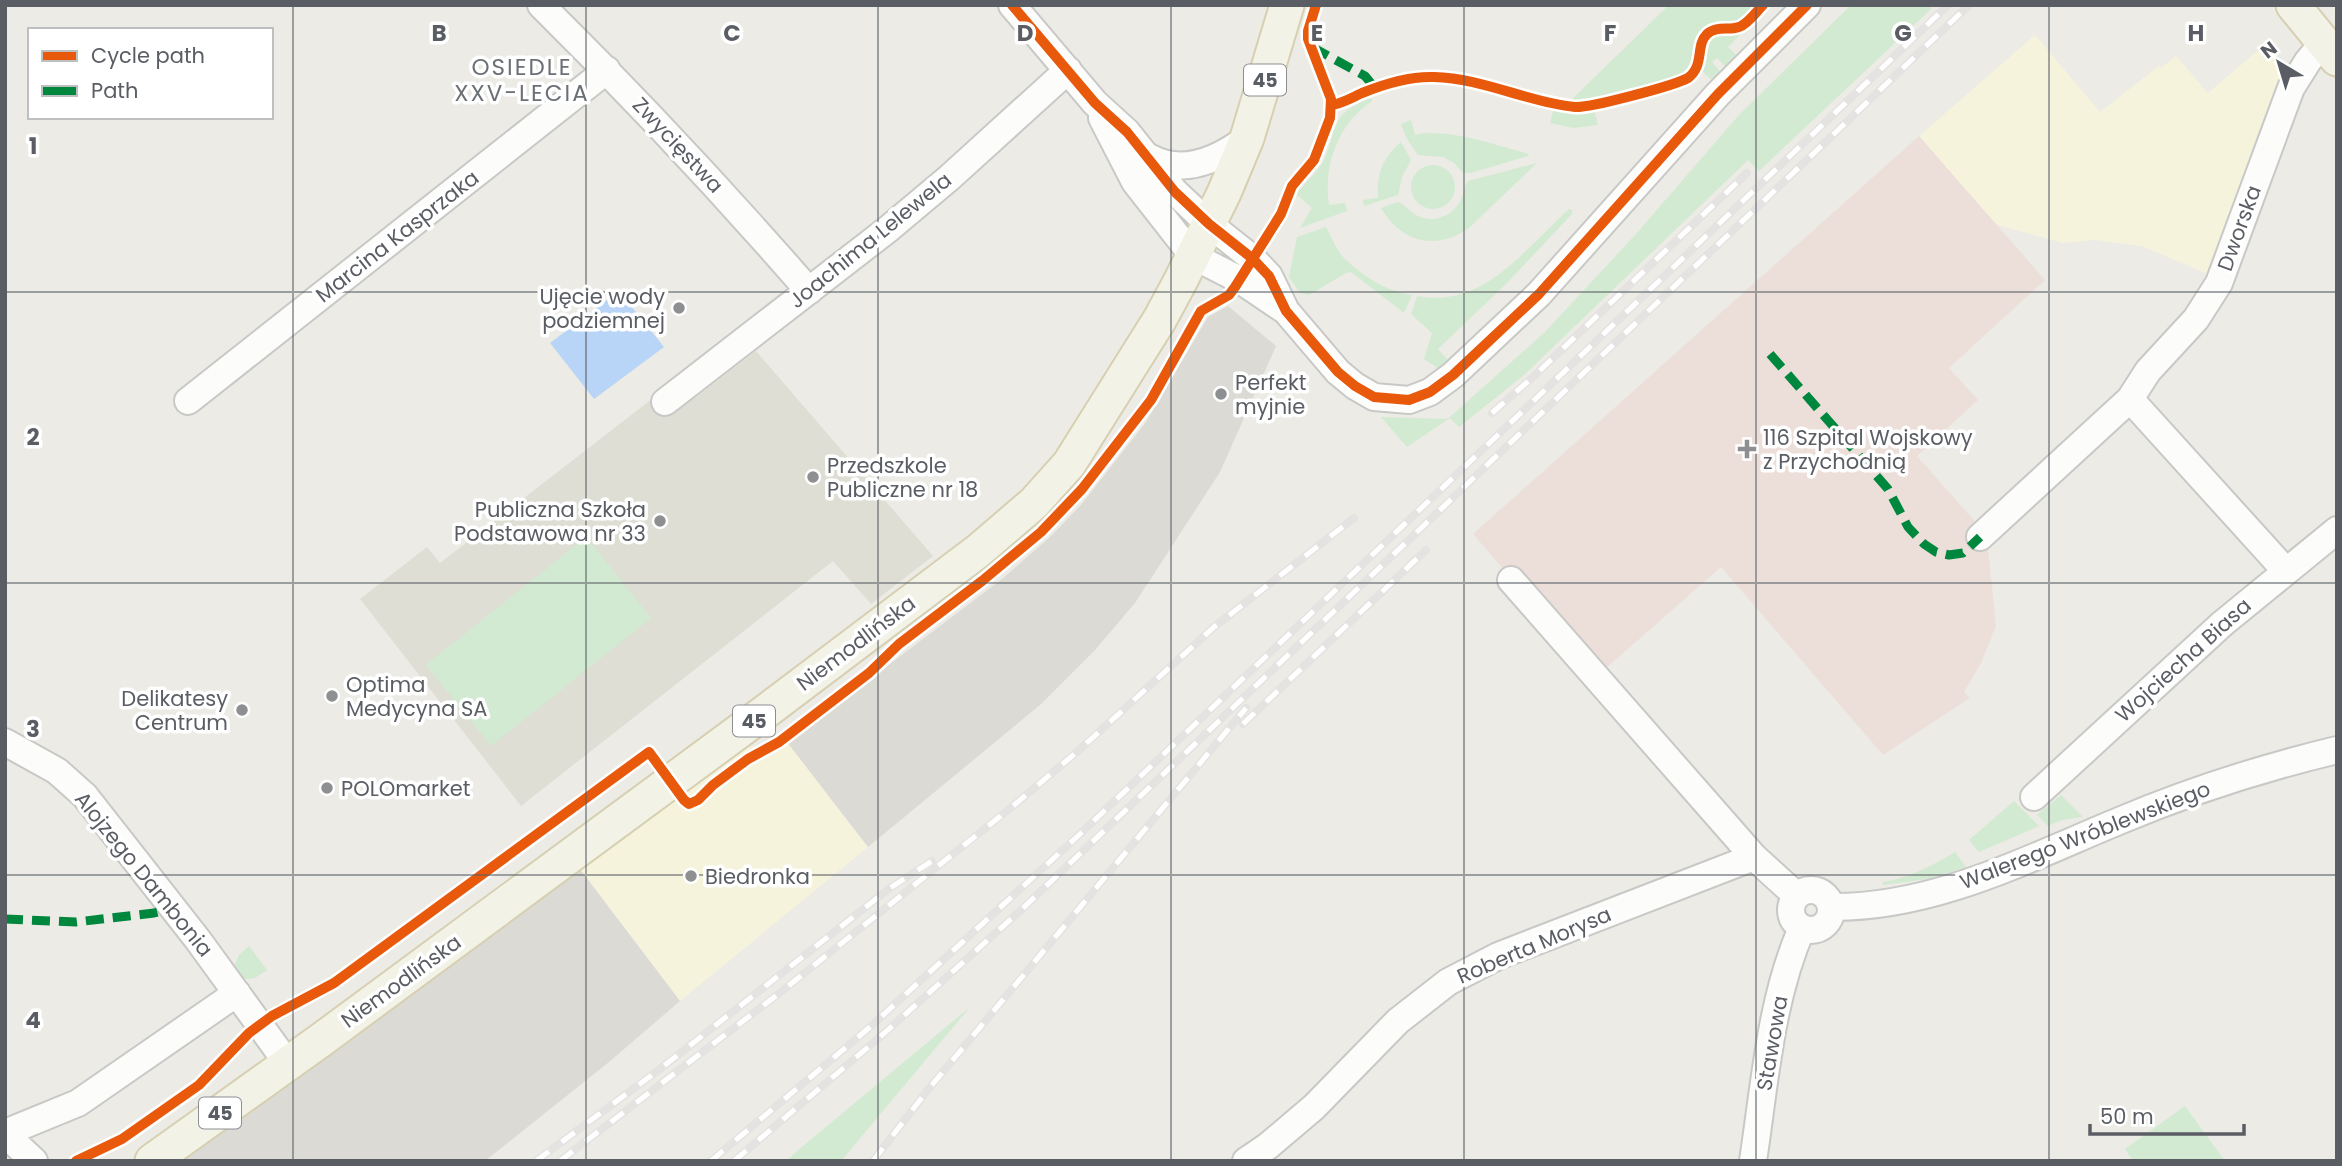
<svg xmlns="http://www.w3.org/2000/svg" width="2342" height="1166" viewBox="0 0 2342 1166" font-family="Poppins,sans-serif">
	<rect width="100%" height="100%" fill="#ecebe5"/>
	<!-- commercial -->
	<path fill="#f6f3dd" d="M 2035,35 L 2100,112 L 2159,66 L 2161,68 L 2176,56 L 2208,93 L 2262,47 L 2289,75 L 2210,275 L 2142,246 L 2095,240 L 2063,243 L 1994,224 L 1919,136 Z
		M 787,742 L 868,847 L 680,1001 L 570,856 L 710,752 Z"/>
	<!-- industrial -->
	<path fill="#dbdad5" d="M 1228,306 L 1276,346 L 1220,472 L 1135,603 L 1095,650 L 1040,705 L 868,847 L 787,742 L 1002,579 L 1050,537 L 1081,505 L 1146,422 L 1208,317 Z
		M 570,856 L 680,1001 L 609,1062 L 485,1161 L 152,1161 Z"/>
	<!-- education -->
	<path fill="#deded5" d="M 756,351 L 933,556 L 871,604 L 833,561 L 521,806 L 360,599 L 427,547 L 440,563 L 679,378 L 695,398 Z"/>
	<!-- medical -->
	<path fill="#ecdfd9" d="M 1919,136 L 2045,280 L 1949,368 L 1978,400 L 1917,456 L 1994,543 L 1988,548 L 1996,626 L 1981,663 L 1964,692 L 1970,698 L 1883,755 L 1721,567 L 1596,677 L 1473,534 Z"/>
	<!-- green -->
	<path fill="#d2ead1" d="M 1669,5 L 1757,5 L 1742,20 L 1711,26 L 1706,29 L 1696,41 L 1690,70 L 1683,76 L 1585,101 L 1571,100 Z
		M 1851,5 L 1928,5 L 1931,9 L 1759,171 L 1748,160 L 1524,375 L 1459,427 L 1450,418 L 1407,447 L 1381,417 L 1446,419 L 1450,417 L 1545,332 L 1636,234 L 1739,115 Z
		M 1747,28 L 1728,47 L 1739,58 L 1728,69 L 1717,58 L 1712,62 L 1722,74 L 1714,82 L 1702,71 C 1704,63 1704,54 1706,47 C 1711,29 1733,35 1747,28 Z
		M 1371,98 L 1372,101 C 1338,124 1323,165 1329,205 L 1345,203 L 1347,211 L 1300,228 L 1312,208 L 1296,194 C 1305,183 1317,173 1324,160 C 1340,124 1329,115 1371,98 Z
		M 1554,108 L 1581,113 L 1594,110 L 1598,125 L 1573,128 L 1550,123 Z
		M 1411,120 L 1415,135 C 1445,127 1498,146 1529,154 L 1528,156 L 1471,173 L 1463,173 L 1454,163 L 1443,157 L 1418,155 L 1407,139 L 1401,124 Z
		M 1401,142 L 1411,160 L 1402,177 L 1398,195 L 1364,206 L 1363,200 L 1378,198 C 1376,174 1383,157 1401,142 Z
		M 1537,163 L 1469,228 C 1436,251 1402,243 1381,208 L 1398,202 C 1406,205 1409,211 1416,215 C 1432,224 1451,217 1460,202 C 1464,195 1463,187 1468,181 Z
		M1411 187a22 22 0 1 1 44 0a22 22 0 1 1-44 0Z
		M 1569,209 L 1572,210 L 1572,214 L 1508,282 L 1438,349 L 1452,365 L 1439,369 L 1424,359 L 1432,333 L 1411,314 L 1417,296 C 1485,309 1525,248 1569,209 Z
		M 1326,227 C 1331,236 1336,249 1343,257 C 1361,275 1387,292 1412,295 L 1404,313 L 1351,272 L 1346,273 L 1309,295 L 1300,293 L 1289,277 L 1297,237 Z
		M 586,537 L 651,618 L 491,746 L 426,665 Z
		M 2061,795 L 2083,817 L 2062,820 L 2048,826 L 2037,815 Z
		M 2014,801 L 2039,826 L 1979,852 L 1969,840 Z
		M 1955,852 L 1966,867 L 1928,879 L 1883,885 L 1883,882 C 1909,878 1932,866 1955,852 Z
		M 249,946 L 267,970 L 255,978 L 246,979 L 239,974 L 235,964 L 239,955 Z
		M 970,1007 L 841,1161 L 786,1161 L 797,1151 Z
		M 2185,1106 L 2225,1161 L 2133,1161 L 2125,1149 Z"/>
	<!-- water -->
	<path fill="#b8d5f7" d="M 619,291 L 664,347 L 594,399 L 550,343 Z"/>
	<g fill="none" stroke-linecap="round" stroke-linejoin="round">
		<defs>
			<path id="minor" d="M 541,5 C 634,97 723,192 809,291
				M 1012,5 L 1095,103 L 1127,132 L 1175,192 L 1209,224 L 1253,259 L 1269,276 L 1286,311 L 1338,372 L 1355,386 L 1374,397 L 1409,400 L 1430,392 L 1453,375 L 1539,294 L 1718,94 L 1807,5
				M 1102,118 L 1135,182 L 1193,256 L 1240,280 L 1286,311
				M 1149,157 C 1182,176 1218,160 1247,138
				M 2130,399 L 2285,570
				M 188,401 L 607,70
				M 665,402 L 887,230 L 949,178 L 1068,70
				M 1980,537 L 2130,399 L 2148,371 L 2196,319 L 2219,283 L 2291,88 L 2308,61 L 2323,43
				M 1511,580 L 1754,857 L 1797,896
				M 5,742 L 57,771 L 85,796 L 198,940 L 288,1064
				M 2034,797 L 2222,624 L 2337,530
				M1791 910a20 20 0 1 1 40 0a20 20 0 1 1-40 0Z
				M 1831,907 C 1934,908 2027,859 2119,821 C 2190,791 2262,768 2337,750
				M 5,1133 L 78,1103 L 237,993
				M 5,1134 L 34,1161
				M 1246,1161 L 1268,1146 L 1314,1107 L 1398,1021 L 1448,982 L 1498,956 L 1754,857
				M 1753,1161 C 1765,1083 1770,1001 1802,928"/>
			<path id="major" d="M 2293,5 L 2337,59
				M 152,1161 L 321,1040 L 765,712 L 978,551 L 1034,503 L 1069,464 L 1160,319 L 1181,280 L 1224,193 L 1247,138 L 1287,5"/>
		</defs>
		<!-- minor casing -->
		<use href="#minor" stroke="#c8c9c7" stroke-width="30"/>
		<!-- major casing -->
		<use href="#major" stroke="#d6d0b1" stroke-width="37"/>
		<!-- minor -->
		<use href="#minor" stroke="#fcfcfb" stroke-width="26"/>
		<!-- major -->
		<use href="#major" stroke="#f3f2e7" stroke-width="33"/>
		<defs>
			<path id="rail" d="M 1492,413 L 1533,377 L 1747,173
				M 1243,724 L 1426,550
				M 536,1161 L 660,1069 L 890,888 L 932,861
				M 560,1161 L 777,995 L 1013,806 L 1078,751 L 1214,627 L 1354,518
				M 711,1161 L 870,1027 L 1079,835 L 1948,5
				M 734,1161 L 880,1037 L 1020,911 L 1969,5
				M 873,1161 L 927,1091 L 1246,708"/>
		</defs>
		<!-- rail casing -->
		<use href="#rail" stroke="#e4e3e2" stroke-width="8"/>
		<!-- rail -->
		<use href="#rail" stroke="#fff" stroke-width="5" stroke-dasharray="16" stroke-linecap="butt"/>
		<!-- quiet -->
		<path stroke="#00873e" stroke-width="9" stroke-dasharray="18 9" stroke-linecap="butt" d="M 1312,47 L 1365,76 L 1375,88
			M 1770,354 L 1888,489 L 1908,527 L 1924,544 L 1936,552 L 1949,555 L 1963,553 L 1980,537
			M 5,919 L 76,922 L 154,913 L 173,908"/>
		<defs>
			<path id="cycleway" d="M 1012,5 L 1095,103 L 1127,132 L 1175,192 L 1209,224 L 1253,259 L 1269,276 L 1286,311 L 1338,372 L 1355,386 L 1374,397 L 1409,400 L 1430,392 L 1453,375 L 1539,294 L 1718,94 L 1807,5
				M 1332,105 C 1343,103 1351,98 1362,93 C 1384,84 1410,76 1434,77 C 1482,78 1527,102 1575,107 C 1590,108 1673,86 1688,78 C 1705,65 1695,46 1707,34 C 1717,25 1728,31 1739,27 C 1748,24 1756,12 1763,5
				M 76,1161 L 122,1139 L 199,1085 L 249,1033 L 272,1016 L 334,983 L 649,752 L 684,800 L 689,804 L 698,800 L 713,785 L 748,759 L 779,742 L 869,673 L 899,644 L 982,581 L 1041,532 L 1082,489 L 1151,400 L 1201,311 L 1229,295 L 1235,287 L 1281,214 L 1292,186 L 1314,160 L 1330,118 L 1331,99 L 1308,39 L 1308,31 L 1316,5"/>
		</defs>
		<!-- cycleway casing -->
		<use href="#cycleway" stroke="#fff" stroke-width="15"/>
		<!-- cycleway -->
		<use href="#cycleway" stroke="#e8590c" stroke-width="10"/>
	</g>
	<!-- grid -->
	<path fill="none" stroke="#5a5e64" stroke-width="2" stroke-opacity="0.55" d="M 293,5 L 293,1161M 586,5 L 586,1161M 878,5 L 878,1161M 1171,5 L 1171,1161M 1464,5 L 1464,1161M 1756,5 L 1756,1161M 2049,5 L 2049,1161M 5,292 L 2337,292M 5,583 L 2337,583M 5,875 L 2337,875"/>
	<!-- markers -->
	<g fill="#8d8f91" stroke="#fff" stroke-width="2.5">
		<circle cx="679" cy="308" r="7"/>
		<circle cx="1221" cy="394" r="7"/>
		<path d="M1743.5 438.5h7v7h7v7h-7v7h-7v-7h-7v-7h7z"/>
		<circle cx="813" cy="477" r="7"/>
		<circle cx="660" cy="521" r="7"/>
		<circle cx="332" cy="696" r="7"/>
		<circle cx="242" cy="710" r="7"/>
		<circle cx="327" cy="788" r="7"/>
		<circle cx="691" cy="876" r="7"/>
	</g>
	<g text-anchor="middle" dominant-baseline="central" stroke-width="7" stroke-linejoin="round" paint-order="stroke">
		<!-- shield labels -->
		<g fill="#fff" stroke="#8c8e92" stroke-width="2">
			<rect x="1244" y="64.5" width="42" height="31" rx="5"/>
			<rect x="733" y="705.5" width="42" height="31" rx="5"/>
			<rect x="199" y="1097.5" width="42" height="31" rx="5"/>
		</g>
		<g font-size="19" font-weight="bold" fill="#5a5e64">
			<text x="1265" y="80">45</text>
			<text x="754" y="721">45</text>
			<text x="220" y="1113">45</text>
		</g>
		<!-- street labels -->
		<g font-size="21" fill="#5a5e64" stroke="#fff">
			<text transform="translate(678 145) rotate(47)">Zwycięstwa</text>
			<text transform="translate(2239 228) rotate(-70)">Dworska</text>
			<text transform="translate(397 236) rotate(-38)">Marcina Kasprzaka</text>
			<text transform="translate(870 240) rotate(-39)">Joachima Lelewela</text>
			<text transform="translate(856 643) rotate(-37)">Niemodlińska</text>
			<text transform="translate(2183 660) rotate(-42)">Wojciecha Biasa</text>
			<text transform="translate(2085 835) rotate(-21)">Walerego Wróblewskiego</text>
			<text transform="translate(144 874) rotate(51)">Alojzego Dambonia</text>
			<text transform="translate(1534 945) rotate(-23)">Roberta Morysa</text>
			<text transform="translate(401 981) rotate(-36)">Niemodlińska</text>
			<text transform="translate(1772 1043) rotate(-80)">Stawowa</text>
		</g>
		<!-- poi labels -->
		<g font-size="21" fill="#5a5e64" stroke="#fff" text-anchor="start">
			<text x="665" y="296" text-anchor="end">Ujęcie wody<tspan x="665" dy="24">podziemnej</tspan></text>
			<text x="1235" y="382">Perfekt<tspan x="1235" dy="24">myjnie</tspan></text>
			<text x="1763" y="437">116 Szpital Wojskowy<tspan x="1763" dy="24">z Przychodnią</tspan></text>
			<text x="827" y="465">Przedszkole<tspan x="827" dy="24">Publiczne nr 18</tspan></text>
			<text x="646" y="509" text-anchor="end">Publiczna Szkoła<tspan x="646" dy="24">Podstawowa nr 33</tspan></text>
			<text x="346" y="684">Optima<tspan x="346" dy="24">Medycyna SA</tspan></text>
			<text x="228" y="698" text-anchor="end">Delikatesy<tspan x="228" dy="24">Centrum</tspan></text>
			<text x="341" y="788">POLOmarket</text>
			<text x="705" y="876">Biedronka</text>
		</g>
		<!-- neighbourhood labels -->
		<g font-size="23" letter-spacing="2" fill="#6b7076" stroke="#fff">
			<text x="522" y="67">OSIEDLE<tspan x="522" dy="26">XXV-LECIA</tspan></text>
		</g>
	</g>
	<g font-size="23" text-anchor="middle" font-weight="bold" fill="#5a5e64" stroke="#fff" stroke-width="7" stroke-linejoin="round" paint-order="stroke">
		<text x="439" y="41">B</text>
		<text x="732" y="41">C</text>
		<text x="1025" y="41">D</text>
		<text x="1317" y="41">E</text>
		<text x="1610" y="41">F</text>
		<text x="1903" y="41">G</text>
		<text x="2196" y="41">H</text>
		<text x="33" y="154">1</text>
		<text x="33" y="445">2</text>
		<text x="33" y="737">3</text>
		<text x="33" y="1028">4</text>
	</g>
	<!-- border -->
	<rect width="2342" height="1166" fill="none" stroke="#5a5e64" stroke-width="14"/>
	<!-- legend -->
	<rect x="28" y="28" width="245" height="91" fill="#ffffff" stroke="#bdbfc1" stroke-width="2"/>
	<rect x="42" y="51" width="35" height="10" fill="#e8590c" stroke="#bdbfc1" stroke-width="2"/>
	<text x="91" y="63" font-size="21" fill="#5a5e64">Cycle path</text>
	<rect x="42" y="86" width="35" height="10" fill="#00873e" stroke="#bdbfc1" stroke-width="2"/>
	<text x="91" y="98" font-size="21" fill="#5a5e64">Path</text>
	<!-- north arrow -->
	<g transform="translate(2279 63) rotate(322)" stroke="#ffffff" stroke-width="5" paint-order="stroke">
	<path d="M0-5L12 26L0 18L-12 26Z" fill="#5a5e64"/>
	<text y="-10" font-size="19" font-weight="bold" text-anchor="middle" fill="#5a5e64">N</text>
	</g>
	<!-- scale -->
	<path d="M2090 1124v10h154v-10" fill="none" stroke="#5a5e64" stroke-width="3.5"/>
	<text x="2100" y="1124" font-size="21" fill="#5a5e64" stroke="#ffffff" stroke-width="5" paint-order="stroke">50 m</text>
</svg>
